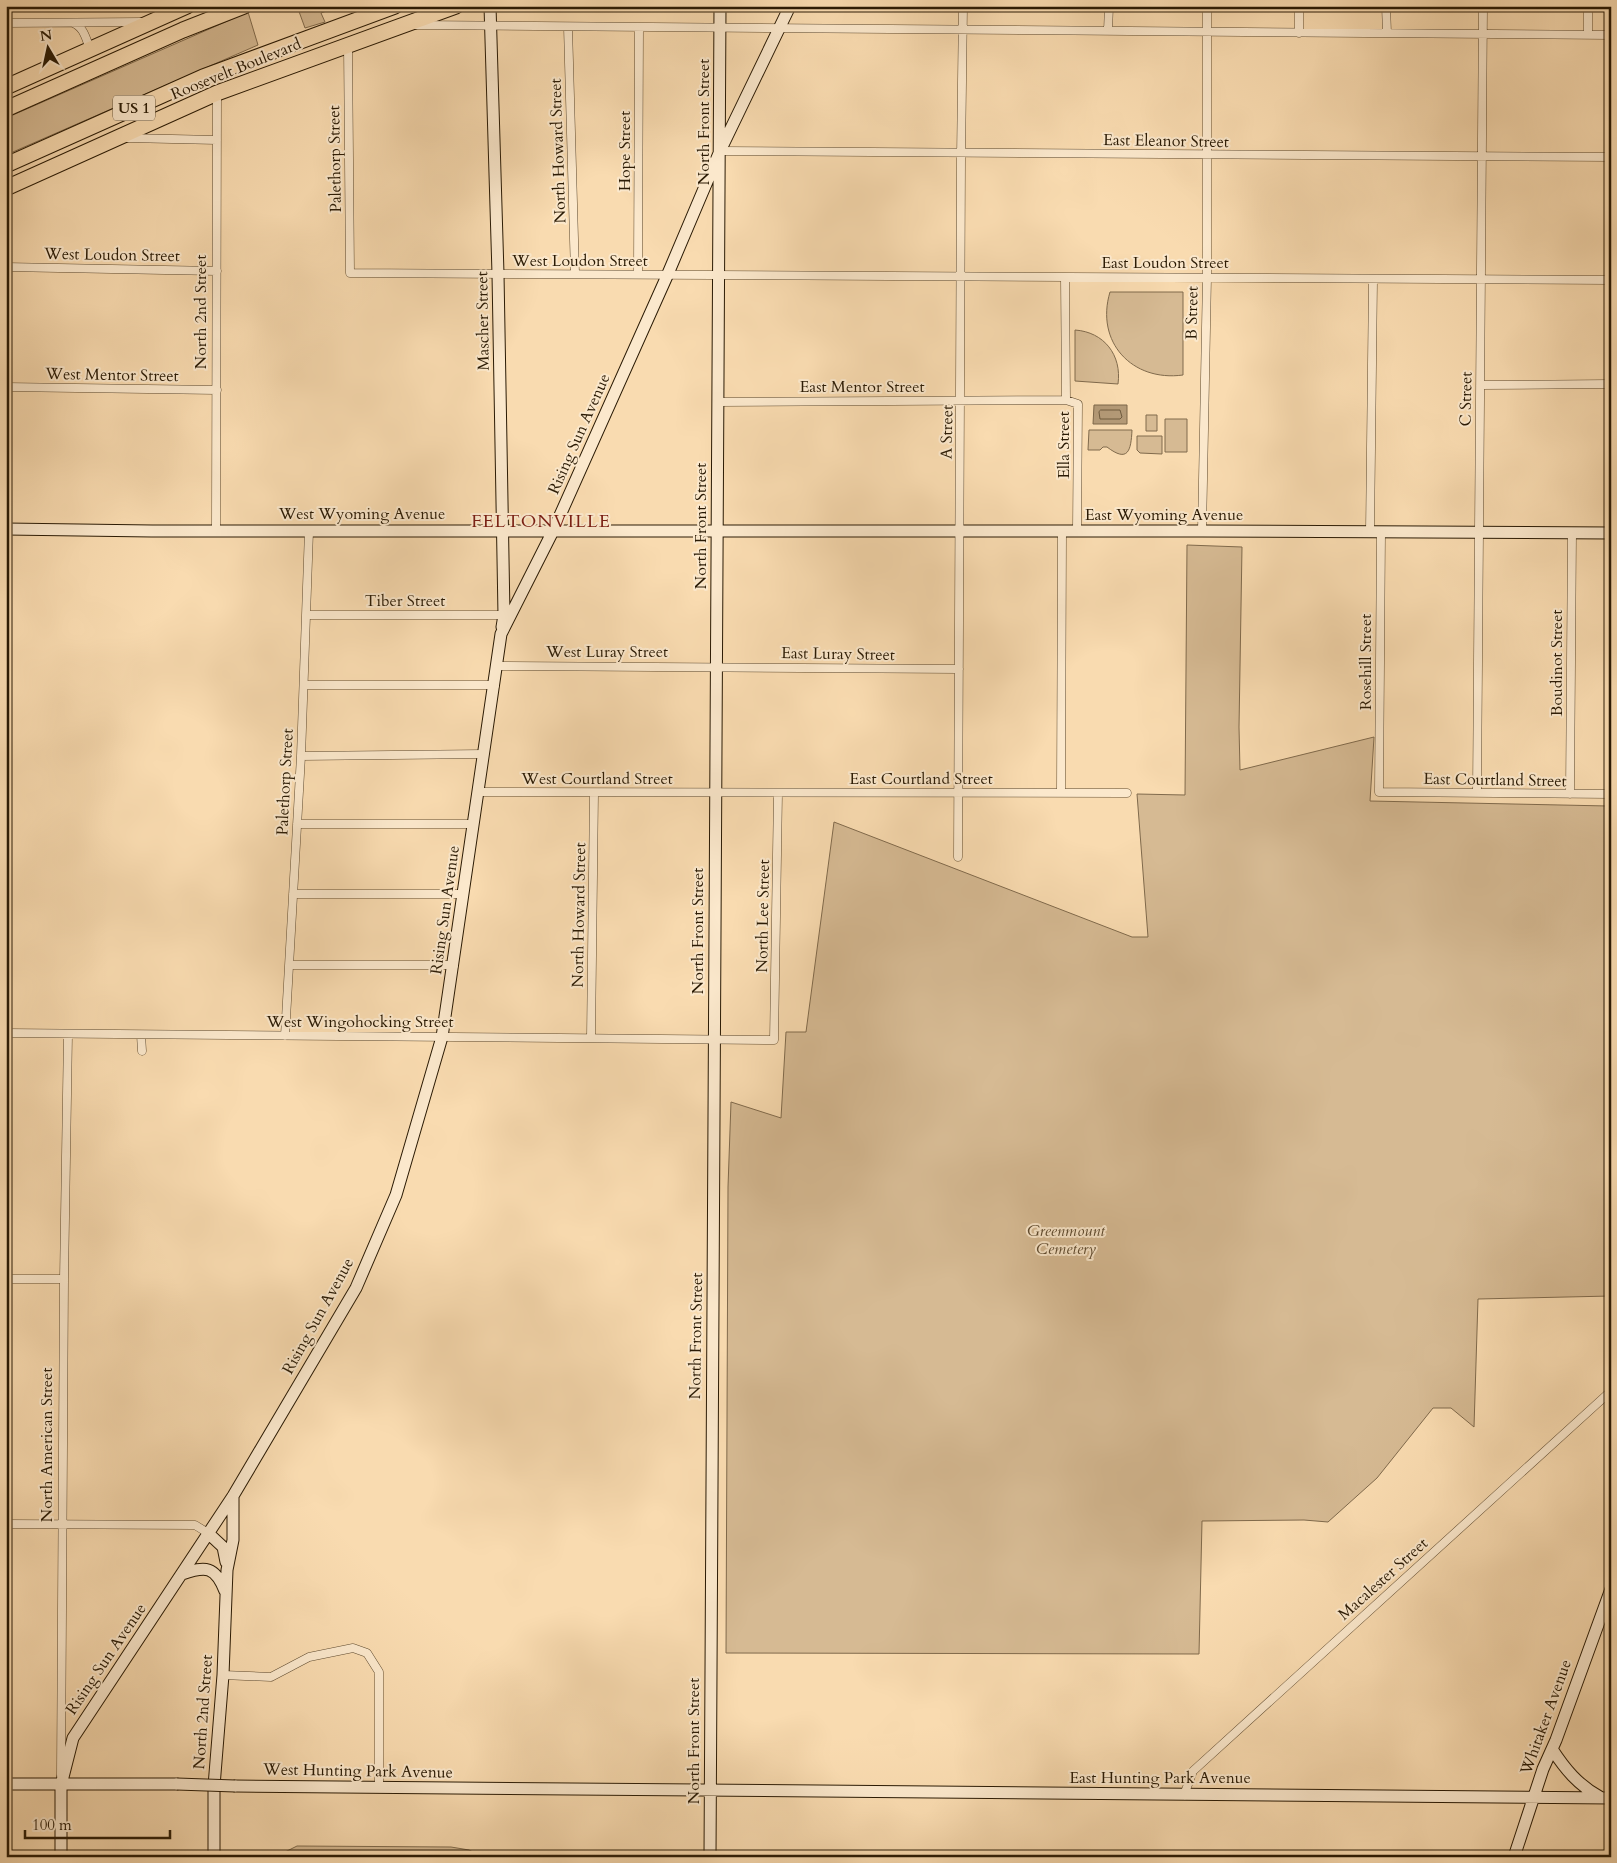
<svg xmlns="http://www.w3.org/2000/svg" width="1617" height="1863" viewBox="0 0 1617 1863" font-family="Cardo,serif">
	<rect width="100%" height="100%" fill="#f9dbb0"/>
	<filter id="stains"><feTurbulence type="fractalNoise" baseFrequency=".004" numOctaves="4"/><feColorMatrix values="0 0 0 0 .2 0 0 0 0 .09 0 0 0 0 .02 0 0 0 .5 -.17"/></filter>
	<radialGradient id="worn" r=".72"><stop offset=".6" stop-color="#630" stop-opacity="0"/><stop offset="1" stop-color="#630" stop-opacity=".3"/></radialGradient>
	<!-- green -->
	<path fill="#d6ba93" stroke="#806a4c" d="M 297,6 L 340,6 L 321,13 L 325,22 L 305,28 Z
		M 248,12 L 258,45 L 6,155 L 6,118 Z
		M 1110,292 L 1183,292 L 1183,375 C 1132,382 1095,342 1110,292 Z
		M 1075,330 C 1104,332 1122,355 1118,384 L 1075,381 Z
		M 1146,415 L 1157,415 L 1157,431 L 1146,431 Z
		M 1165,419 L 1187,419 L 1187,452 L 1165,452 Z
		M 1089,430 L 1132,430 C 1131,451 1128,463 1107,447 L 1103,447 L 1100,450 L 1088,450 Z
		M 1137,436 L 1162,436 L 1162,454 L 1140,453 L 1137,450 Z
		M 1187,545 L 1242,547 L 1239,727 L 1240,770 L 1374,737 L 1370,801 L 1608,806 L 1611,827 L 1611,1296 L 1478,1299 L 1474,1427 L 1451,1408 L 1433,1408 L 1377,1478 L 1328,1522 L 1304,1520 L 1202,1521 L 1199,1654 L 726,1653 L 728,1187 L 731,1102 L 781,1118 L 786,1032 L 806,1032 L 834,822 L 1132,937 L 1148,937 L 1137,794 L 1185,795 Z
		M 297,1846 L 451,1847 L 469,1850 L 483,1857 L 275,1857 Z"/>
	<!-- water -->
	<path fill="#b39976" stroke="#7c6648" d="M 1094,405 L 1127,405 L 1127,424 L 1093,424 Z"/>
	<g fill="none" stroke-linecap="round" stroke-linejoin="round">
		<!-- shore -->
		<path stroke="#6e5a3d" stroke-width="1" d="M 1101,410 L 1120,410 L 1122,417 L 1120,419 L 1100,419 L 1099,412 Z"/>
		<defs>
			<path id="street" d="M 1299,6 L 1299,33
				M 1386,6 L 1387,33
				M 6,23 L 143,22
				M 73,23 C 84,27 86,39 90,49
				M 415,25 L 1611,35
				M 568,27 L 575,274
				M 1108,31 L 1109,6
				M 1588,35 L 1588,6
				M 348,45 L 350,273 L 1611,280
				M 127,138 L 217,140
				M 720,151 L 1611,157
				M 6,267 L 217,271
				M 638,274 L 639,27
				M 1065,277 L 1066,400
				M 1480,385 L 1611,384
				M 6,387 L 217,390
				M 718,402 L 1066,400 L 1078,404 L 1077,531
				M 216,531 L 217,93
				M 1202,531 L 1207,277 L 1207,6
				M 1370,532 L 1373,280
				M 1381,532 L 1379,792 L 1611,794
				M 306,615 L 504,615
				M 497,666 L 959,669
				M 304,685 L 495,685
				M 301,756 L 484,754
				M 479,792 L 1127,793
				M 1061,793 L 1062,531
				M 1477,793 L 1483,6
				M 1570,794 L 1572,532
				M 297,824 L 474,824
				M 958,857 L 961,158 L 963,6
				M 293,894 L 464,894
				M 290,965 L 454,965
				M 6,1033 L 774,1040 L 778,793
				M 141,1035 L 142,1051
				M 285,1036 L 301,756 L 309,531
				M 591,1038 L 594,793
				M 6,1279 L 64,1279
				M 6,1524 L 195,1525 L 208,1533
				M 223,1675 L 271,1677 L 309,1657 L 353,1648 L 367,1653 L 379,1672 L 379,1788
				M 61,1775 L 64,1279 L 68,1034
				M 1184,1795 L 1193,1771 L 1611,1391"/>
			<path id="secondary" d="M 490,6 L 498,274 L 504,615 L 502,627
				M 6,529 L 152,531 L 1202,531 L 1611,533
				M 208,1533 L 223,1547 L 226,1562
				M 182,1574 C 206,1566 215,1566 225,1591
				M 1552,1749 C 1565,1769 1578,1785 1600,1797
				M 6,1784 L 177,1784
				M 235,1786 L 1611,1798
				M 61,1857 L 61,1785 L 73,1738 L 233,1496 L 356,1288 L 396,1195 L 442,1037 L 501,634 L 553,531 L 667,276 L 720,151 L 790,6
				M 214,1857 L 214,1786 L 223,1675 L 227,1570 L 233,1540 L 233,1496
				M 710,1857 L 720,6
				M 1514,1857 L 1543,1769 L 1556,1740 L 1611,1589"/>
			<path id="highway" d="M 6,87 L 187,6
				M 6,109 L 183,30 L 244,6
				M 6,165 L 203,77 L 395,6
				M 6,188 L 217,93 L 456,6"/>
		</defs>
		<!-- street casing -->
		<use href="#street" stroke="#5e4a2f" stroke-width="9"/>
		<!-- secondary casing -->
		<use href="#secondary" stroke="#2a1a04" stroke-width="13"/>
		<!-- highway casing -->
		<use href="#highway" stroke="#2a1a04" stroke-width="17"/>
		<!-- street -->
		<use href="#street" stroke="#fbe8cc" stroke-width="8"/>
		<!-- secondary -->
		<use href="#secondary" stroke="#fbe8cc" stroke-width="11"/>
		<!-- highway -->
		<use href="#highway" stroke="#f9dbb0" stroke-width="15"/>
		<defs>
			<path id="secondary-bridge" d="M 177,1784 L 235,1786"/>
		</defs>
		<!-- secondary-bridge casing -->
		<use href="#secondary-bridge" stroke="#2a1a04" stroke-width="13" stroke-linecap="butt"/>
		<!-- secondary-bridge -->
		<use href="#secondary-bridge" stroke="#fbe8cc" stroke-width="11"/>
	</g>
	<g text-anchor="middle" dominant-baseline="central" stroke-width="4" stroke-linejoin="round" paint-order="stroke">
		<!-- shield labels -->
		<rect fill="#fbe8cc" stroke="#695840" stroke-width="1" x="113" y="95.5" width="42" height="25" rx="4"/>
		<g font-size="15" font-weight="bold" fill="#2a1a04">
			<text x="134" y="108">US 1</text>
		</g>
		<!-- street labels -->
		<g font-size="16" fill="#2a1a04" stroke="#fbe8cc">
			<text transform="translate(236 69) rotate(-22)">Roosevelt Boulevard</text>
			<text transform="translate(704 122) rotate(-90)">North Front Street</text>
			<text transform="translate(1166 141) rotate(1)">East Eleanor Street</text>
			<text transform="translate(558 151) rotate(-92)">North Howard Street</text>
			<text transform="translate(625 151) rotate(-90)">Hope Street</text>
			<text transform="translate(335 159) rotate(-91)">Palethorp Street</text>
			<text transform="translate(112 255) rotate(1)">West Loudon Street</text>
			<text x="580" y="261">West Loudon Street</text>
			<text x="1165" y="263">East Loudon Street</text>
			<text transform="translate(201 312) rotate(-90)">North 2nd Street</text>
			<text transform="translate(1192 313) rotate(-89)">B Street</text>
			<text transform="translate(483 321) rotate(-91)">Mascher Street</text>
			<text transform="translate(112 375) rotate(1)">West Mentor Street</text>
			<text x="862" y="387">East Mentor Street</text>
			<text transform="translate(1466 399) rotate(-89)">C Street</text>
			<text transform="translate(947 432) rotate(-89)">A Street</text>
			<text transform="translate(579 434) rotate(-66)">Rising Sun Avenue</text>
			<text transform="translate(1064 445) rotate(-90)">Ella Street</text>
			<text x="362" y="514">West Wyoming Avenue</text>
			<text x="1164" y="515">East Wyoming Avenue</text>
			<text transform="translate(701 526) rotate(-90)">North Front Street</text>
			<text x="405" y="601">Tiber Street</text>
			<text x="607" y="652">West Luray Street</text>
			<text transform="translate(838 654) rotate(1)">East Luray Street</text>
			<text transform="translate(1366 662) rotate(-90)">Rosehill Street</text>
			<text transform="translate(1557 663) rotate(-90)">Boudinot Street</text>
			<text x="597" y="779">West Courtland Street</text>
			<text x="921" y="779">East Courtland Street</text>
			<text transform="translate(1495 780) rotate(1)">East Courtland Street</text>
			<text transform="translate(285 782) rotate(-87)">Palethorp Street</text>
			<text transform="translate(445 910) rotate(-82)">Rising Sun Avenue</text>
			<text transform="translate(579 915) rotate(-89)">North Howard Street</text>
			<text transform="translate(763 916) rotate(-89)">North Lee Street</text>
			<text transform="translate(698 931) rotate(-90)">North Front Street</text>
			<text x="360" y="1022">West Wingohocking Street</text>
			<text transform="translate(318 1316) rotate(-61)">Rising Sun Avenue</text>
			<text transform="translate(696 1336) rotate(-89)">North Front Street</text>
			<text transform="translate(47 1445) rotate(-90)">North American Street</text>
			<text transform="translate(1383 1579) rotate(-42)">Macalester Street</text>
			<text transform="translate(106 1659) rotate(-56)">Rising Sun Avenue</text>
			<text transform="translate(203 1712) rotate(-86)">North 2nd Street</text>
			<text transform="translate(1546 1717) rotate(-70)">Whitaker Avenue</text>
			<text transform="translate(694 1741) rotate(-90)">North Front Street</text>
			<text transform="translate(358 1771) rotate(1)">West Hunting Park Avenue</text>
			<text x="1160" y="1778">East Hunting Park Avenue</text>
		</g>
		<!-- park labels -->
		<g font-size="16" font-style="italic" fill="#5e4a2f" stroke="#fbe8cc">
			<text x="1066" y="1231">Greenmount<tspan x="1066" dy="18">Cemetery</tspan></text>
		</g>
		<!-- neighbourhood labels -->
		<g font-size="18" letter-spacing="1" fill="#7a1f14" stroke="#fbe8cc">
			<text x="541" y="521">FELTONVILLE</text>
		</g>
	</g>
	<!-- margin -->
	<rect width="1617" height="1863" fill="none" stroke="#f9dbb0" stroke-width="25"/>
	<rect x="8" y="8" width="1602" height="1848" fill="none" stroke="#2a1a04" stroke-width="2.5"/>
	<rect x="12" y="12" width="1592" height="1838" fill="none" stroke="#2a1a04"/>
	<!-- north arrow -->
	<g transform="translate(48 48) rotate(351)" stroke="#fbe8cc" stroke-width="4" paint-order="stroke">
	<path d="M0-4L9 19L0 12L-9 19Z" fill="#2a1a04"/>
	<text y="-8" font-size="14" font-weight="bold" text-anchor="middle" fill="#2a1a04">N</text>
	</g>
	<!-- scale -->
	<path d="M25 1830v8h145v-8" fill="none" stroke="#2a1a04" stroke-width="2.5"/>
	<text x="32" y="1830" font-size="15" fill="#2a1a04" stroke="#fbe8cc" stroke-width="4" paint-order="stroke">100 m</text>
	<rect width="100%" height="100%" filter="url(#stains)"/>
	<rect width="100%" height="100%" fill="url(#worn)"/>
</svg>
